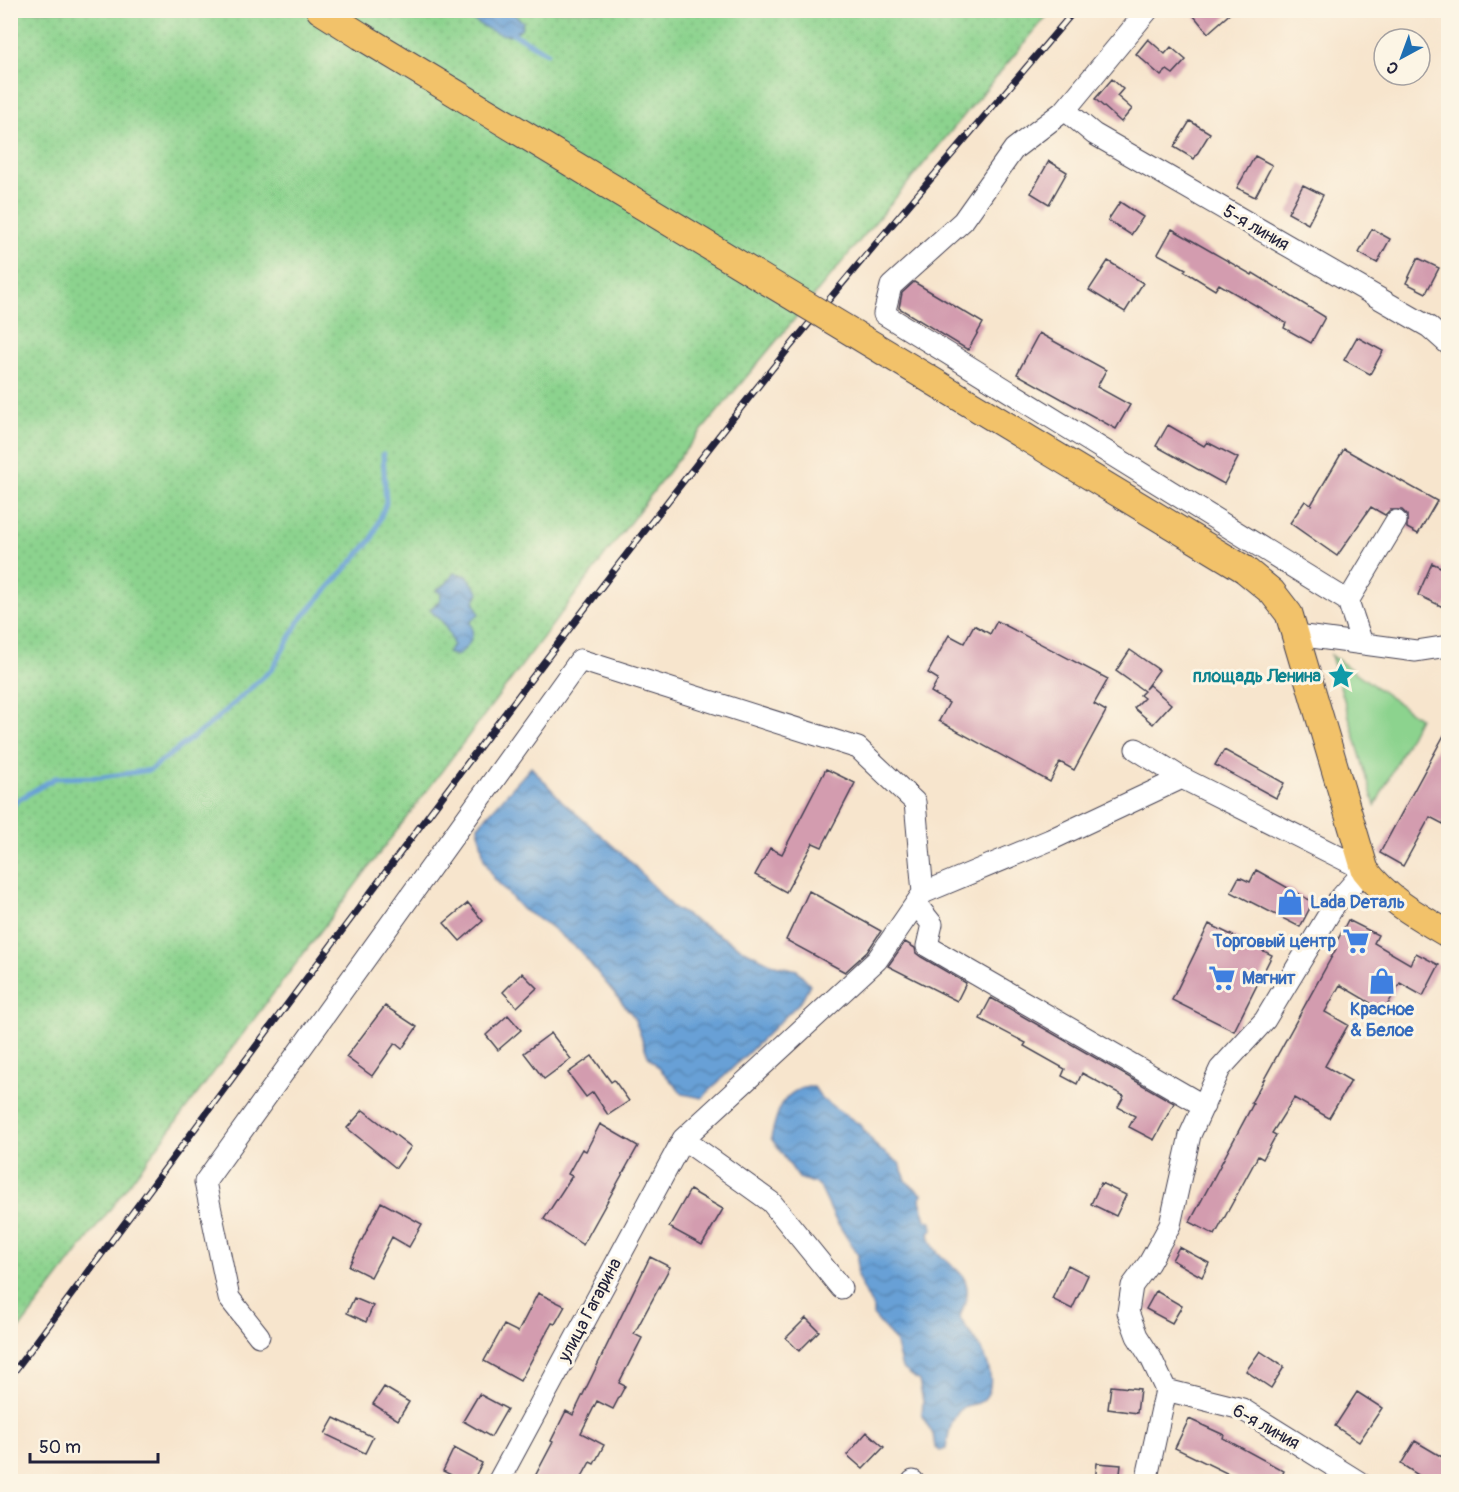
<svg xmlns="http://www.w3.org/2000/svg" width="1459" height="1492" viewBox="0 0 1459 1492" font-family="Pangolin,sans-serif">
	<defs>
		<pattern id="grass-dots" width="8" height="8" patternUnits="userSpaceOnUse" patternTransform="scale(1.5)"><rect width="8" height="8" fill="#8cd38e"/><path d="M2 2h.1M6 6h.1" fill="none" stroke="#78b57b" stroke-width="1.8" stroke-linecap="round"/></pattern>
		<pattern id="water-waves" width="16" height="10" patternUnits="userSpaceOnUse" patternTransform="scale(1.5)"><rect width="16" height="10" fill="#68a0d6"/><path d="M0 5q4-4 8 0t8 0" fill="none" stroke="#5582af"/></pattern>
	</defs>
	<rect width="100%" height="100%" fill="#fcf5e5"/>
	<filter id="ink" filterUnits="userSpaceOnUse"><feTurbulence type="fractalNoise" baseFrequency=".0167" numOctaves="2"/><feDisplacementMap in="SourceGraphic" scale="12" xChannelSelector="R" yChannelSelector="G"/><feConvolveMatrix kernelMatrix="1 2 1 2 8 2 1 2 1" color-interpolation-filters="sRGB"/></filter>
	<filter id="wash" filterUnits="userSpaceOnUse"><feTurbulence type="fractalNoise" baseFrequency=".008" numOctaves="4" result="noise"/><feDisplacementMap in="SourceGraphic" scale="24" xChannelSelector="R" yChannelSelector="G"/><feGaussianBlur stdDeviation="1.35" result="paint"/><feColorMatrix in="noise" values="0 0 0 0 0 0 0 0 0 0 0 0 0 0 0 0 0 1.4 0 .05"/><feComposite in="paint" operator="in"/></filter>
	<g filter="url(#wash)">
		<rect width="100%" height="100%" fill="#f7e5cd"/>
		<!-- grass -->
		<path fill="url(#grass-dots)" stroke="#577a64" stroke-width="1.5" d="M 11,11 L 1051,11 L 678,459 L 11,1340 Z"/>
		<!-- park -->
		<path fill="#8cd38e" stroke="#577a64" stroke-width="1.5" d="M 1331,655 L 1419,718 L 1375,806 Z"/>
		<!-- water -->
		<path fill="url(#water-waves)" stroke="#456188" stroke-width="1.5" d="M 459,11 L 510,11 L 523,22 L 521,29 C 517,31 513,35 508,35 C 495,36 469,18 459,11 Z
			M 454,573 L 467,576 L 479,593 L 474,601 L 479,614 L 470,622 C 477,637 468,647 457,656 L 447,653 L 453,645 C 452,639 445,624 440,619 C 436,615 433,615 430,609 L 440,601 L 441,594 L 436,590 L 446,584 Z
			M 531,767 L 562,801 L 629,860 L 672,907 L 744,950 L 775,965 L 797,970 L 810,984 L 801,1001 L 702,1098 L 683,1094 L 648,1056 L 634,1017 L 579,950 L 547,924 L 523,910 L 494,878 L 484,859 L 478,826 Z
			M 807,1087 L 814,1087 L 822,1099 L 859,1124 L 878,1148 L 899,1163 L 907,1182 L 922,1194 L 920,1200 L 926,1220 L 932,1223 L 933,1229 L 929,1233 C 932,1263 970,1265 967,1294 C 966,1302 962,1310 960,1317 C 965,1329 974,1337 981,1349 C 990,1365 998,1393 978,1403 C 974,1405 968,1404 964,1407 C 951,1415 948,1436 946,1449 L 940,1451 L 935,1447 L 933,1434 L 922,1416 L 923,1401 L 919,1381 L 902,1368 L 895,1341 L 873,1315 L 873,1308 L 857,1276 L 858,1255 L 835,1219 L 819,1185 L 799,1178 L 771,1138 C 776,1115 781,1092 807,1087 Z"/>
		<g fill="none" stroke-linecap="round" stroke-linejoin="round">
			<!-- stream -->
			<path stroke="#68a0d6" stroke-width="5" d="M 509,31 L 547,53
				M 10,809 L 18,800 L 55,778 L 102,777 L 150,770 L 213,722 L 272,669 L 300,620 L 372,539 L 386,503 L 383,454"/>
		</g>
		<g id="blocks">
			<!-- building -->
			<path fill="#d39caf" d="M 1189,10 L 1234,10 L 1208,33 Z
				M 1148,39 L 1165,54 L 1171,47 L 1186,60 L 1173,74 L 1167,70 L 1161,76 L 1136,54 Z
				M 1112,79 L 1123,89 L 1117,96 L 1132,109 L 1121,122 L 1095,99 Z
				M 1190,121 L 1210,133 L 1194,159 L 1174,147 Z
				M 1255,156 L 1272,165 L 1255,197 L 1237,188 Z
				M 1049,161 L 1067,172 L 1049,204 L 1031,193 Z
				M 1303,185 L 1323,195 L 1308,224 L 1288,213 Z
				M 1120,202 L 1143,217 L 1131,235 L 1108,220 Z
				M 1172,229 L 1252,275 L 1253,273 L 1325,317 L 1311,343 L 1284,328 L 1286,323 L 1219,284 L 1215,290 L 1184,271 L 1186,269 L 1158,254 Z
				M 1372,229 L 1390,239 L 1377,263 L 1359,253 Z
				M 1418,258 L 1439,268 L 1426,293 L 1406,283 Z
				M 1108,261 L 1143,283 L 1125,312 L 1089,290 Z
				M 914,282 L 983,323 L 968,350 L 899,308 L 902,293 Z
				M 1039,333 L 1106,370 L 1097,387 L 1130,405 L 1116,429 L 1017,374 Z
				M 1357,337 L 1383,351 L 1370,374 L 1344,360 Z
				M 1168,425 L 1204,446 L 1207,442 L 1238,458 L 1224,484 L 1156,446 Z
				M 1344,449 L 1437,501 L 1418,534 L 1407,528 L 1407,515 L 1402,510 L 1390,510 L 1385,515 L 1371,507 L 1337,556 L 1290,523 L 1305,501 L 1311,505 Z
				M 1432,563 L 1449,571 L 1449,600 L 1445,608 L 1418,595 Z
				M 997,621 L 1108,679 L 1094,704 L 1106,711 L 1074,770 L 1060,762 L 1050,782 L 939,721 L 949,703 L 931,692 L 938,679 L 928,673 L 949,635 L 964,643 L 974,625 L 990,634 Z
				M 1130,650 L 1159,670 L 1145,689 L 1149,685 L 1171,704 L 1153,724 L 1134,708 L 1144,698 L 1140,695 L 1144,691 L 1116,671 Z
				M 1449,726 L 1449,827 L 1430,817 L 1403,866 L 1380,853 Z
				M 1224,750 L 1284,783 L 1276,798 L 1215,765 Z
				M 826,769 L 855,783 L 822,847 L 813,843 L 786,892 L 755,875 L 770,848 L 782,854 Z
				M 1256,870 L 1313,902 L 1300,927 L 1231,892 L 1239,877 L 1250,882 Z
				M 809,891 L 881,931 L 867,952 L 845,972 L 786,940 Z
				M 468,903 L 483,921 L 460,941 L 444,923 Z
				M 1348,920 L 1378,935 L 1374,943 L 1410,964 L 1416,953 L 1439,965 L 1423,996 L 1400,983 L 1384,1011 L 1340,985 L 1325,1012 L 1348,1025 L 1325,1066 L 1351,1081 L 1329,1118 L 1294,1098 L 1272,1133 L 1276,1135 L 1263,1159 L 1258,1156 L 1215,1235 L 1190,1222 L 1253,1104 L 1251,1103 L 1336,949 L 1334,947 Z
				M 1209,924 L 1272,955 L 1234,1031 L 1172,1000 Z
				M 905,942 L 915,948 L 916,953 L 921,957 L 966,983 L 957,1001 L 888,966 Z
				M 522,973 L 537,988 L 517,1007 L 503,992 Z
				M 991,998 L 1174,1103 L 1154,1140 L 1129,1127 L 1135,1116 L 1118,1107 L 1124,1096 L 1082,1073 L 1077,1084 L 1062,1076 L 1065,1069 L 1024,1046 L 1026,1043 L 980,1019 Z
				M 385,1006 L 417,1027 L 402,1049 L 395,1043 L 372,1076 L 346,1057 Z
				M 508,1015 L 521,1030 L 498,1050 L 486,1035 Z
				M 551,1033 L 571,1059 L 544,1079 L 524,1053 Z
				M 592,1056 L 611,1082 L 614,1080 L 629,1101 L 608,1115 L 593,1092 L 586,1097 L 568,1073 Z
				M 363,1110 L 411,1147 L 396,1168 L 347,1128 Z
				M 600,1124 L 638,1146 L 583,1245 L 544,1219 L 572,1176 L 568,1174 L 582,1149 L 586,1151 Z
				M 1101,1183 L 1126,1195 L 1116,1216 L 1091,1204 Z
				M 690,1190 L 723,1209 L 702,1245 L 669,1227 Z
				M 381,1202 L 422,1224 L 409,1247 L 392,1237 L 371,1277 L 349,1266 Z
				M 1179,1247 L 1209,1263 L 1202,1277 L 1172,1260 Z
				M 650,1257 L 670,1267 L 634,1334 L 642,1338 L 619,1383 L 625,1386 L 613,1409 L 597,1401 L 581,1433 L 604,1445 L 594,1464 L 590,1462 L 579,1482 L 532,1482 L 553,1442 L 551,1441 L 566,1411 L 573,1415 Z
				M 1068,1265 L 1088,1275 L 1072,1309 L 1052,1299 Z
				M 1156,1291 L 1182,1306 L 1172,1323 L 1146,1309 Z
				M 538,1293 L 565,1306 L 555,1324 L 552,1323 L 520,1381 L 484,1361 L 504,1325 L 518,1332 Z
				M 354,1298 L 373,1306 L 366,1322 L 347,1313 Z
				M 806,1318 L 819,1331 L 799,1351 L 786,1338 Z
				M 1260,1351 L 1284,1367 L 1271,1388 L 1246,1371 Z
				M 1111,1386 L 1140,1389 L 1137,1413 L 1108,1409 Z
				M 384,1387 L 409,1402 L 398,1420 L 373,1404 Z
				M 1357,1392 L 1382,1408 L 1359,1442 L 1335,1426 Z
				M 479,1394 L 507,1409 L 491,1437 L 463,1421 Z
				M 334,1418 L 373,1437 L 365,1453 L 325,1434 Z
				M 1189,1419 L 1224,1435 L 1223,1438 L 1284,1471 L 1279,1482 L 1245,1482 L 1175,1448 Z
				M 867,1432 L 884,1447 L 863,1469 L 847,1455 Z
				M 1415,1441 L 1449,1461 L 1449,1477 L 1445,1482 L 1429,1482 L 1401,1464 Z
				M 454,1448 L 482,1463 L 472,1482 L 465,1482 L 443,1471 Z
				M 1097,1463 L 1121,1465 L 1119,1482 L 1095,1482 Z"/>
		</g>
	</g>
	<g filter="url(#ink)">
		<use href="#blocks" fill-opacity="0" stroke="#423f51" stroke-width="1.5"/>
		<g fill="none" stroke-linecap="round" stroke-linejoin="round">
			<defs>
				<path id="minor" d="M 1148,10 L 1065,110 L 1014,149 L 963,221 L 891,286 L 884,314 L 1348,601
					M 1065,110 L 1094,134 L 1429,327 L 1448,344
					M 1297,635 L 1416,651 L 1448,646
					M 1362,643 L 1348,601 L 1396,521
					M 1136,749 L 1182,778
					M 916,904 L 932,924 L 927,946 L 1204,1106
					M 683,1139 L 771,1202 L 841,1288
					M 259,1336 L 229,1298 L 205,1182 L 580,660 L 858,748 L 915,802 L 923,893
					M 1166,1390 L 1242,1409 L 1359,1482
					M 498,1482 L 683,1139 L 877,960 L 923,893 L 1050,840 L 1182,778 L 1365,870 L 1335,904 L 1265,1020 L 1220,1069 L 1190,1135 L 1170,1225 L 1149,1263 L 1132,1286 L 1128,1312 L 1137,1336 L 1151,1358 L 1166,1390
					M 913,1482 L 913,1481
					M 1146,1482 L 1166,1390"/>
				<path id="major" d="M 320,10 L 361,36
					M 1244,569 L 1272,592 L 1289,614 L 1365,870 C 1388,900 1416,915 1448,934"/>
			</defs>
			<!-- minor casing -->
			<use href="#minor" stroke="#423f51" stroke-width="23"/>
			<!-- major casing -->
			<use href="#major" stroke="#423f51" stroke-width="29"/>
			<!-- minor -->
			<use href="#minor" stroke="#fff" stroke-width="21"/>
			<!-- major -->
			<use href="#major" stroke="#f2c26a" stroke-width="27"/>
			<defs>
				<path id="rail" d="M 10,1377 C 257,1047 499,713 755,390 C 858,261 968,137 1075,10"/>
			</defs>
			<!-- rail casing -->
			<use href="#rail" stroke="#22223b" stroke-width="7"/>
			<!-- rail -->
			<use href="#rail" stroke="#fcf5e5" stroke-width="4.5" stroke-dasharray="14" stroke-linecap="butt"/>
			<defs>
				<path id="major-bridge" d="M 361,36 L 1244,569"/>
			</defs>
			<!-- major-bridge casing -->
			<use href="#major-bridge" stroke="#423f51" stroke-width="29" stroke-linecap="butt"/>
			<!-- major-bridge -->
			<use href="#major-bridge" stroke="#f2c26a" stroke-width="27"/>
		</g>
	</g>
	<!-- icons -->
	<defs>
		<symbol id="sight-bare" viewBox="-9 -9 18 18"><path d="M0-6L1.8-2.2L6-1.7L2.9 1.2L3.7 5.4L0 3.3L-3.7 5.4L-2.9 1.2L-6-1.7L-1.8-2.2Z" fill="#0f9aa8" stroke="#fcf5e5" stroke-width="2.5" paint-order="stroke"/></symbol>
		<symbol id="shop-bare" viewBox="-9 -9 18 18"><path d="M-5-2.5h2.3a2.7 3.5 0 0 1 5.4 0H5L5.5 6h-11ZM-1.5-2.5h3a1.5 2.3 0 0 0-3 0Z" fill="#3f7fe0" stroke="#fcf5e5" stroke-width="2.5" paint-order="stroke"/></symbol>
		<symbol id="supermarket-bare" viewBox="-9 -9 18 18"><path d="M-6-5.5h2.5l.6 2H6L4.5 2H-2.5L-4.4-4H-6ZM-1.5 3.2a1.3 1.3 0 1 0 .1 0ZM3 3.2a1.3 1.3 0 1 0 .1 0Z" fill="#3f7fe0" stroke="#fcf5e5" stroke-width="2.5" paint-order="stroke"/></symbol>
	</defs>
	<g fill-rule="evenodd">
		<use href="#sight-bare" x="1322" y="657" width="38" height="38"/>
		<use href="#shop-bare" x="1271" y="883" width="38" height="38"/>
		<use href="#supermarket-bare" x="1337" y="922" width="38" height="38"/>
		<use href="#supermarket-bare" x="1203" y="959" width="38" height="38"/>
		<use href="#shop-bare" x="1363" y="962" width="38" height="38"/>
	</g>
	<g text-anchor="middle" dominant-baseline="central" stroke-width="6" stroke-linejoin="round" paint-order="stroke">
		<!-- street labels -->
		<g font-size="18" fill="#22223b" stroke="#fcf5e5">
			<text transform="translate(1256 228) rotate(30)">5-я линия</text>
			<text transform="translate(590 1310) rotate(-62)">улица Гагарина</text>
			<text transform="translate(1266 1427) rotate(29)">6-я линия</text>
		</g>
		<!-- culture labels -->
		<g font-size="18" font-weight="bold" fill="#0d838f" stroke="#fcf5e5" text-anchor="end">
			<text x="1321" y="676">площадь Ленина</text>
		</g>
		<!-- shop labels -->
		<g font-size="18" font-weight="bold" fill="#366cbe" stroke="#fcf5e5" text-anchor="start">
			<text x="1310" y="902">Lada Dеталь</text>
			<text x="1336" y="941" text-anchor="end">Торговый центр</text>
			<text x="1242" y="978">Магнит</text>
			<text x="1382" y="1009" text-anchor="middle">Красное<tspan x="1382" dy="21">&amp; Белое</tspan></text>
		</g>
	</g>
	<!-- margin -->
	<rect width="1459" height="1492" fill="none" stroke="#fcf5e5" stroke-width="36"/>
	<!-- north arrow -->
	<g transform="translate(1402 57) rotate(221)"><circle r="28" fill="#fcf5e5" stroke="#a5a1a1" stroke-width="1.5"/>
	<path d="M0-4.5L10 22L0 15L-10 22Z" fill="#1f6fb2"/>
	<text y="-9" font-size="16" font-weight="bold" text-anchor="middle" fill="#22223b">С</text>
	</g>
	<!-- scale -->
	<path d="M30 1453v9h128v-9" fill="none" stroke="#22223b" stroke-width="3"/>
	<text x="39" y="1453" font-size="18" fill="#22223b" stroke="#fcf5e5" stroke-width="4.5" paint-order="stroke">50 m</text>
</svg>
